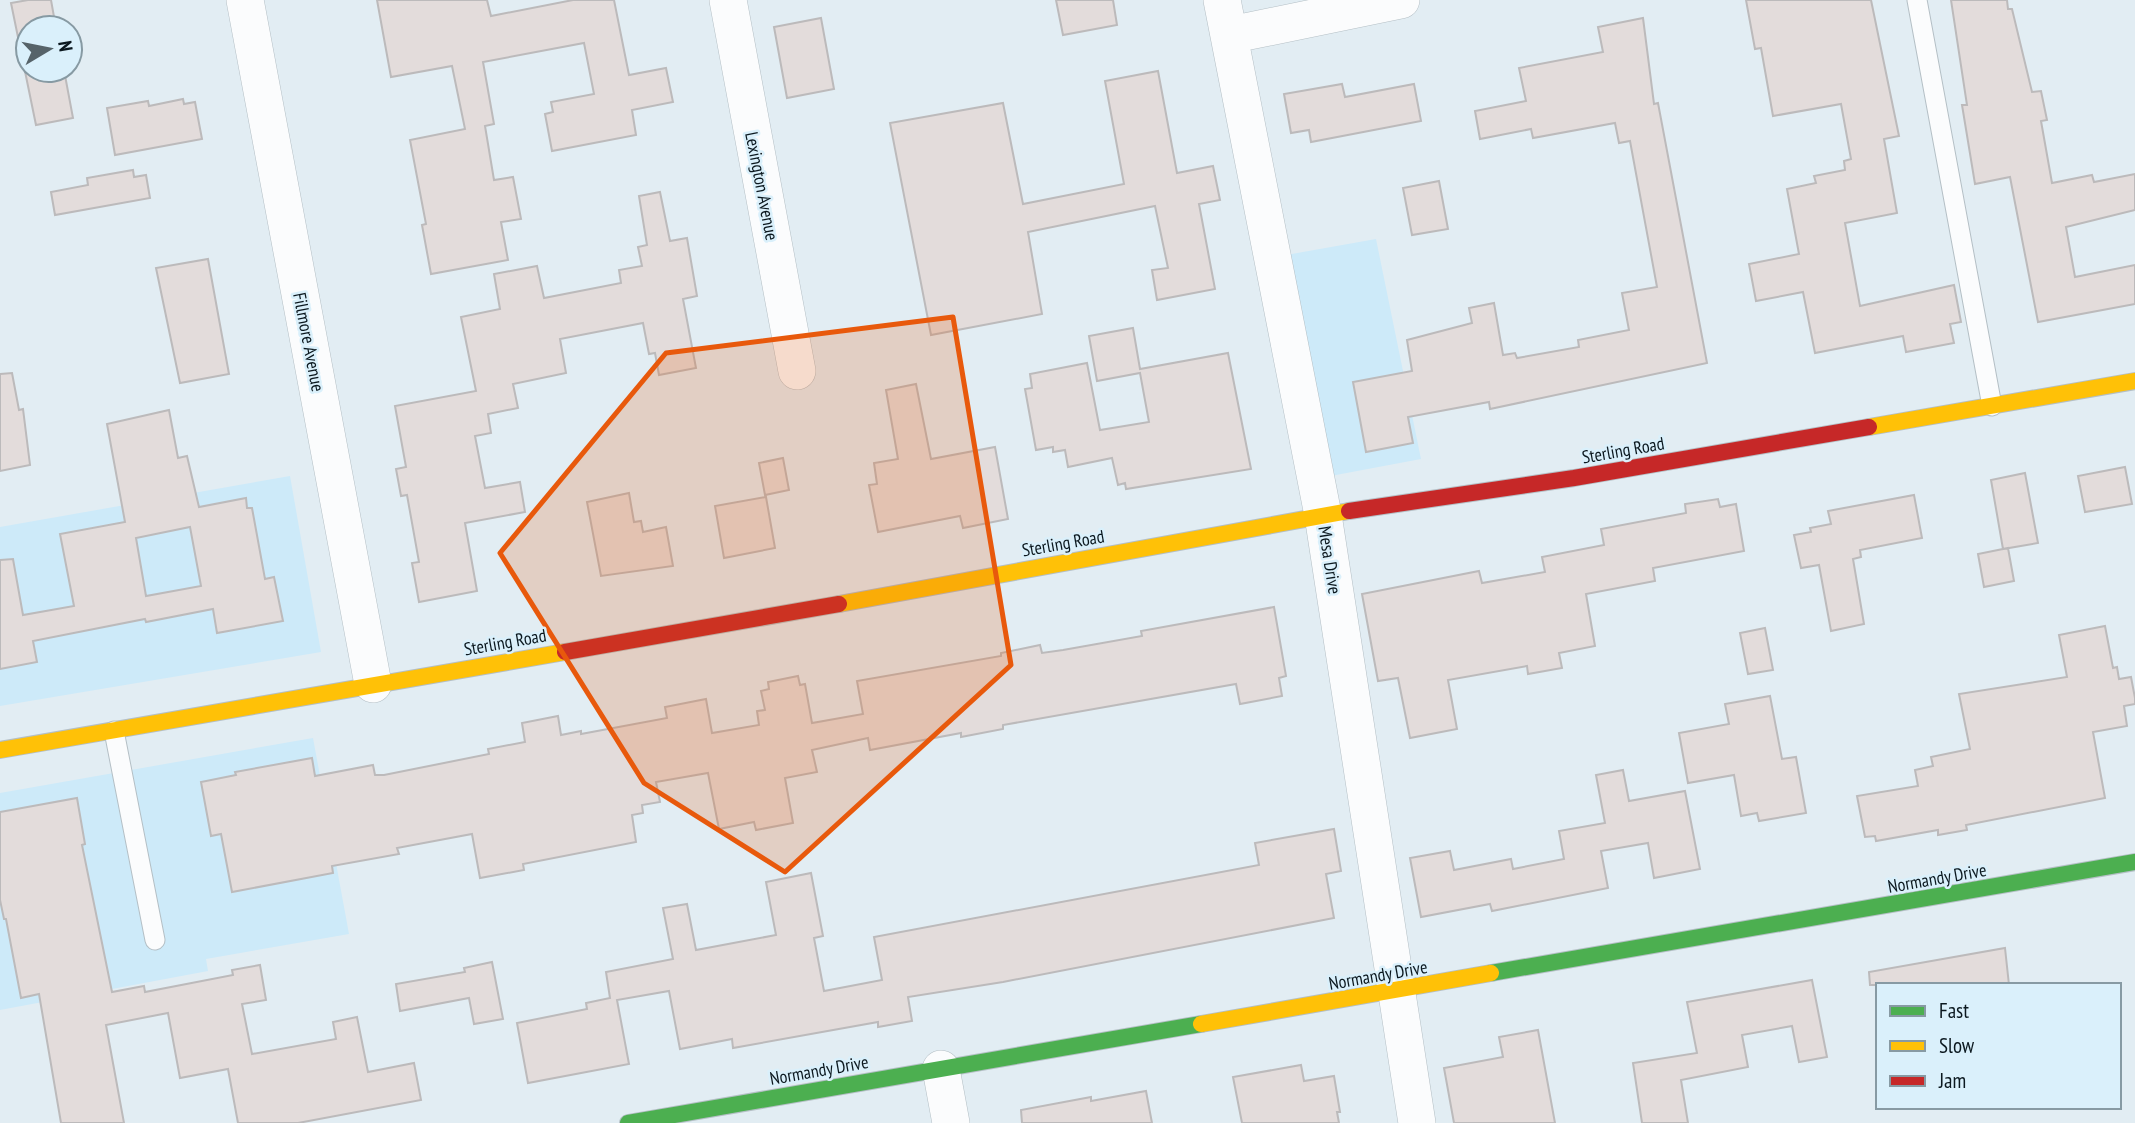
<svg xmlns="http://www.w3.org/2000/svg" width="2135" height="1123" viewBox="0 0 2135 1123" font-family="'PT Sans Narrow',sans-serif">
	<rect width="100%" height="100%" fill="#e2edf3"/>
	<!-- built -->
	<path fill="#cdeaf9" d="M 1376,239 L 1421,459 L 1304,481 L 1258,260 Z
		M 290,476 L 321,652 L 0,706 L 0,527 Z
		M 313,738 L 349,934 L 206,959 L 208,971 L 0,1010 L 0,793 Z"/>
	<!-- building -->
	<path fill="#e3dcdb" stroke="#bcbabb" stroke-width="2" fill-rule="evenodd" d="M 28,0 L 51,0 L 56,28 L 28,28 L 28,70 L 64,70 L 73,118 L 36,125 L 11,3 Z
		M 377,0 L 487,0 L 491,16 L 573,0 L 614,0 L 629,75 L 666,68 L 673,102 L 632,110 L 636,135 L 552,151 L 545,114 L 553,112 L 551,102 L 594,94 L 584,43 L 483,62 L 494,124 L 485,126 L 494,180 L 513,177 L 521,219 L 501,222 L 508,260 L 431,274 L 422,225 L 426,224 L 410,140 L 465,129 L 452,66 L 391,77 Z
		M 1056,0 L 1113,0 L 1117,25 L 1063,35 Z
		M 1746,0 L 1871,0 L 1899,136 L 1884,139 L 1897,213 L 1845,223 L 1860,306 L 1954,285 L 1961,322 L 1950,324 L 1954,343 L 1906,352 L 1903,336 L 1815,353 L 1803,292 L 1756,301 L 1749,264 L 1799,254 L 1787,189 L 1816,183 L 1814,176 L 1845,170 L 1844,161 L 1851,159 L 1841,104 L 1773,116 L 1761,48 L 1755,49 Z
		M 1951,0 L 2007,0 L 2008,9 L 2012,9 L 2032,92 L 2041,91 L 2047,120 L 2041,121 L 2052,183 L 2092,175 L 2094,182 L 2135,174 L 2135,210 L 2066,227 L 2075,277 L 2135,265 L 2135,304 L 2038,322 L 2010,177 L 1975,184 L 1962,105 L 1967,105 Z
		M 821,18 L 834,89 L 787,98 L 774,27 Z
		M 1643,18 L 1654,104 L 1658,103 L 1707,363 L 1490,409 L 1489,402 L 1408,417 L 1413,443 L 1366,452 L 1353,382 L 1412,371 L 1407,340 L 1472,323 L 1469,308 L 1494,303 L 1503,355 L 1515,353 L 1517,358 L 1579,347 L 1578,340 L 1629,330 L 1622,293 L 1657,287 L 1630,141 L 1619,143 L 1615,123 L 1533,138 L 1531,129 L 1480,139 L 1475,111 L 1526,101 L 1519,68 L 1603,52 L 1598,27 Z
		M 1158,71 L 1177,173 L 1213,166 L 1220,200 L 1199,204 L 1215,289 L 1157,300 L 1152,270 L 1168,268 L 1155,206 L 1028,232 L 1042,314 L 931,335 L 890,123 L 1003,103 L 1023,204 L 1124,184 L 1105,81 Z
		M 1342,84 L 1345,97 L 1414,84 L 1421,121 L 1311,142 L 1309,130 L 1291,133 L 1284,94 Z
		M 183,99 L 184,104 L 195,102 L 202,139 L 115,155 L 107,108 L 148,101 L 149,106 Z
		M 133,170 L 134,177 L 146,175 L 150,198 L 55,215 L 51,192 L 88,185 L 87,178 Z
		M 1439,181 L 1448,229 L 1412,235 L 1403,188 Z
		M 660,192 L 670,241 L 687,238 L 697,296 L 683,299 L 696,368 L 659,375 L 655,353 L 649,354 L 643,323 L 560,339 L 566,373 L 513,384 L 518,408 L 488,414 L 491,433 L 475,436 L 485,488 L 520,482 L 525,512 L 465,523 L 477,591 L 419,602 L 412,563 L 419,562 L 407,495 L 401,496 L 396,469 L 406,467 L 395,406 L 476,391 L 461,317 L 500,309 L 494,274 L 537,266 L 544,298 L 621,283 L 619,270 L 642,266 L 638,247 L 647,245 L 639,196 Z
		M 208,259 L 229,374 L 180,383 L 156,268 Z
		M 1133,328 L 1140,369 L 1228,353 L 1251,469 L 1126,489 L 1125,483 L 1118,485 L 1112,458 L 1068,467 L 1065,450 L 1053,452 L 1053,447 L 1036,450 L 1025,389 L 1032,388 L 1030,374 L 1087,363 L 1100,430 L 1149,422 L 1140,373 L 1097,381 L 1089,336 Z
		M 12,373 L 19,410 L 23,409 L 30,465 L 0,471 L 0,374 Z
		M 916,384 L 931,459 L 995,447 L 1008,519 L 963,528 L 960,516 L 878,532 L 869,485 L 877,484 L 874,463 L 898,459 L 886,390 Z
		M 169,410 L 178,458 L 187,456 L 199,507 L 246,498 L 247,508 L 252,508 L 265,579 L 274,577 L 283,621 L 217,633 L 213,609 L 146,622 L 145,619 L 33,641 L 37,662 L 0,669 L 0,560 L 13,559 L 23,615 L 74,606 L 60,534 L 125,522 L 107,424 ZM 190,527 L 201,586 L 146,596 L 136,538 Z
		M 783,458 L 789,490 L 765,495 L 759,463 Z
		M 2125,467 L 2132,504 L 2085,512 L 2078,476 Z
		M 2025,473 L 2038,543 L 2003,549 L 1991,480 Z
		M 629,493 L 634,522 L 641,521 L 643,532 L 666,527 L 673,566 L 601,576 L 587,502 Z
		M 1914,495 L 1922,538 L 1860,550 L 1861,557 L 1853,559 L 1864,624 L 1831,631 L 1819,565 L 1801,568 L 1794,535 L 1811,532 L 1810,528 L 1831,524 L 1828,511 Z
		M 766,497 L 775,548 L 724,558 L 715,506 Z
		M 1718,499 L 1720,507 L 1736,504 L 1744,551 L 1653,568 L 1655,581 L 1586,594 L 1595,646 L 1559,653 L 1562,668 L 1528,674 L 1527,666 L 1448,680 L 1457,729 L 1410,738 L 1398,678 L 1378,681 L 1362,594 L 1479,571 L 1482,583 L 1545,572 L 1542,557 L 1604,545 L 1601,529 L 1686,513 L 1685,504 Z
		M 2008,548 L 2014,581 L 1984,587 L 1978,554 Z
		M 1274,607 L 1286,676 L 1279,678 L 1282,696 L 1240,704 L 1236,684 L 1003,725 L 1003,729 L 961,737 L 961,733 L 870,750 L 868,738 L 812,750 L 817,772 L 785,778 L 793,823 L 756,830 L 754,822 L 719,829 L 708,773 L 656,782 L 660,802 L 642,805 L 643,813 L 632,815 L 636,842 L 523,864 L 524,870 L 480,878 L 472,834 L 397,848 L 399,854 L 332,866 L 333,873 L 232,892 L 221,834 L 211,836 L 201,782 L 236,775 L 235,772 L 312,758 L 315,776 L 373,765 L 375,775 L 384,775 L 489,754 L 488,749 L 525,742 L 522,723 L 558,716 L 561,735 L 581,731 L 581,734 L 667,718 L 665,707 L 706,699 L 712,733 L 759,725 L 757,711 L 765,710 L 761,691 L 769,689 L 768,682 L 798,676 L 800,685 L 805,684 L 812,723 L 863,714 L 857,681 L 1001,656 L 1001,653 L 1040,645 L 1042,653 L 1063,650 L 1142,636 L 1141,631 Z
		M 2105,626 L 2113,668 L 2117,667 L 2119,679 L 2131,677 L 2135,698 L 2135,704 L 2124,706 L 2127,726 L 2093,732 L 2105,798 L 1966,825 L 1967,830 L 1938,835 L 1938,830 L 1876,841 L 1875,836 L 1865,837 L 1857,796 L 1918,786 L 1915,770 L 1933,766 L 1931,757 L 1970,749 L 1959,694 L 2067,677 L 2059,635 Z
		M 1765,628 L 1773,670 L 1748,674 L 1740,633 Z
		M 1770,696 L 1782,759 L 1796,757 L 1806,813 L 1759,821 L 1757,813 L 1741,816 L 1734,775 L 1688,783 L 1679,733 L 1729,724 L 1725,704 Z
		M 1623,770 L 1629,801 L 1685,791 L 1700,869 L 1654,878 L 1648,843 L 1601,851 L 1608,888 L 1492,911 L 1490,904 L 1421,917 L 1410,858 L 1450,851 L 1454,870 L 1511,859 L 1513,869 L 1564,859 L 1559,831 L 1605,823 L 1596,775 Z
		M 77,798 L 85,844 L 82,845 L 112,992 L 144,986 L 145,992 L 233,975 L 232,970 L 260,965 L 266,1000 L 242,1004 L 252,1054 L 336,1039 L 333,1022 L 357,1017 L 368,1072 L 414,1063 L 421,1100 L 298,1123 L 238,1123 L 228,1069 L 180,1078 L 168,1013 L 106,1025 L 124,1123 L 61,1123 L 39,994 L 21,998 L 6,919 L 4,919 L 0,900 L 0,812 Z
		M 1334,829 L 1341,871 L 1326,874 L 1334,918 L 1003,982 L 908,997 L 912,1021 L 878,1027 L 878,1022 L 733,1048 L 732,1039 L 680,1049 L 669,991 L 617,1000 L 629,1064 L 528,1083 L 517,1023 L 587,1009 L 586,1003 L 610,998 L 606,972 L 673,959 L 663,908 L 687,904 L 696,950 L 776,935 L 766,882 L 811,873 L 823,936 L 814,938 L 824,991 L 882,980 L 874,937 L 1259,865 L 1255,843 Z
		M 2005,948 L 2009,985 L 1870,985 L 1869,972 Z
		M 492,962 L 503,1019 L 474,1024 L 469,998 L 400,1011 L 396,984 L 465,972 L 464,968 Z
		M 1812,980 L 1827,1057 L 1799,1062 L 1792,1026 L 1742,1035 L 1748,1067 L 1681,1080 L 1688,1123 L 1642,1123 L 1633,1063 L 1697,1053 L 1687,1002 Z
		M 1538,1030 L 1555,1123 L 1454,1123 L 1444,1068 L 1503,1057 L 1499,1037 Z
		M 1301,1065 L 1304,1081 L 1334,1076 L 1340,1112 L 1337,1112 L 1339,1123 L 1242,1123 L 1233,1077 Z
		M 1146,1091 L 1152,1123 L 1022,1123 L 1021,1110 L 1091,1097 L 1091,1101 Z"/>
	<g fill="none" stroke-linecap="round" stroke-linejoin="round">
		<defs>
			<path id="lane" d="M 1917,0 L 1992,406
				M 114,731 L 155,940"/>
			<path id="street" d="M 245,0 L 373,684
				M 728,0 L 797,371
				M 1222,0 L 1323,515 L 1417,1123
				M 1230,35 L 1401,0
				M 941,1069 L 951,1123"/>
			<path id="fast" d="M 1491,973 L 2135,862
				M 628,1123 L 1201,1024"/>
			<path id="slow" d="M 1869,427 L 2135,381
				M 839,604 L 1349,511
				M 0,750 L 565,652
				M 1201,1024 L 1491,973"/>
			<path id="jam" d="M 1349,511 L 1574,478 L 1869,427
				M 565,652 L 839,604"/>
		</defs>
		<!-- lane casing -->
		<use href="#lane" stroke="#b4bfc5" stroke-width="21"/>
		<!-- street casing -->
		<use href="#street" stroke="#b4bfc5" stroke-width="38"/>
		<!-- fast casing -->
		<use href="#fast" stroke="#b4bfc5" stroke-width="18"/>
		<!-- slow casing -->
		<use href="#slow" stroke="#b4bfc5" stroke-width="18"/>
		<!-- jam casing -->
		<use href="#jam" stroke="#b4bfc5" stroke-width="18"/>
		<!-- lane -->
		<use href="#lane" stroke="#fbfcfd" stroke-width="19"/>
		<!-- street -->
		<use href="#street" stroke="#fbfcfd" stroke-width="37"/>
		<!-- fast -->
		<use href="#fast" stroke="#4caf50" stroke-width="16"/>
		<!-- slow -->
		<use href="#slow" stroke="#ffc107" stroke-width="16"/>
		<!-- jam -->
		<use href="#jam" stroke="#c62828" stroke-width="16"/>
	</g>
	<!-- marked area -->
	<path fill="#e8590c" fill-opacity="0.2" stroke="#e8590c" stroke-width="5" stroke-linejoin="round" d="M 953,317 L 1011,665 L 785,872 L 644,783 L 500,553 L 666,353 Z"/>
	<g text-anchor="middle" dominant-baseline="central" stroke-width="5" stroke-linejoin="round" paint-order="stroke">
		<!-- street labels -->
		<g font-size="18" fill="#0b181f" stroke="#daf0fb">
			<text transform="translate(762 186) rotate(79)">Lexington Avenue</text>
			<text transform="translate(309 342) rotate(79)">Fillmore Avenue</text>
			<text transform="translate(1623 450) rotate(-10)">Sterling Road</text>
			<text transform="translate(1063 543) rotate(-10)">Sterling Road</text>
			<text transform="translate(1330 560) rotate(81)">Mesa Drive</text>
			<text transform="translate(505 642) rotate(-10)">Sterling Road</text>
			<text transform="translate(1937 878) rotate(-10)">Normandy Drive</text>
			<text transform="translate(1378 975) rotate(-10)">Normandy Drive</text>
			<text transform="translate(819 1070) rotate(-10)">Normandy Drive</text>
		</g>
	</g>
	<!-- legend -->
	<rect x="1876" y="983" width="245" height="126" fill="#daf0fb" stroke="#879aa3" stroke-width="2"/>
	<rect x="1890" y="1006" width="35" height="10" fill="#4caf50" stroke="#879aa3" stroke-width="2"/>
	<text x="1939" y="1018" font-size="21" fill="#0b181f">Fast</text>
	<rect x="1890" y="1041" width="35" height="10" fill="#ffc107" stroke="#879aa3" stroke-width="2"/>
	<text x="1939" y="1053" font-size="21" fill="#0b181f">Slow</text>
	<rect x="1890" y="1076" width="35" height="10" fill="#c62828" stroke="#879aa3" stroke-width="2"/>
	<text x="1939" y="1088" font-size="21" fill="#0b181f">Jam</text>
	<!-- north arrow -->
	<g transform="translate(49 49) rotate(80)"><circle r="33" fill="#daf0fb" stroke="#879aa3" stroke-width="2"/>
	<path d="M0-5L12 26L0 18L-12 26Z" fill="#566369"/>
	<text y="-10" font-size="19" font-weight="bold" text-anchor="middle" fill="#0b181f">N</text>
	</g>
</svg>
